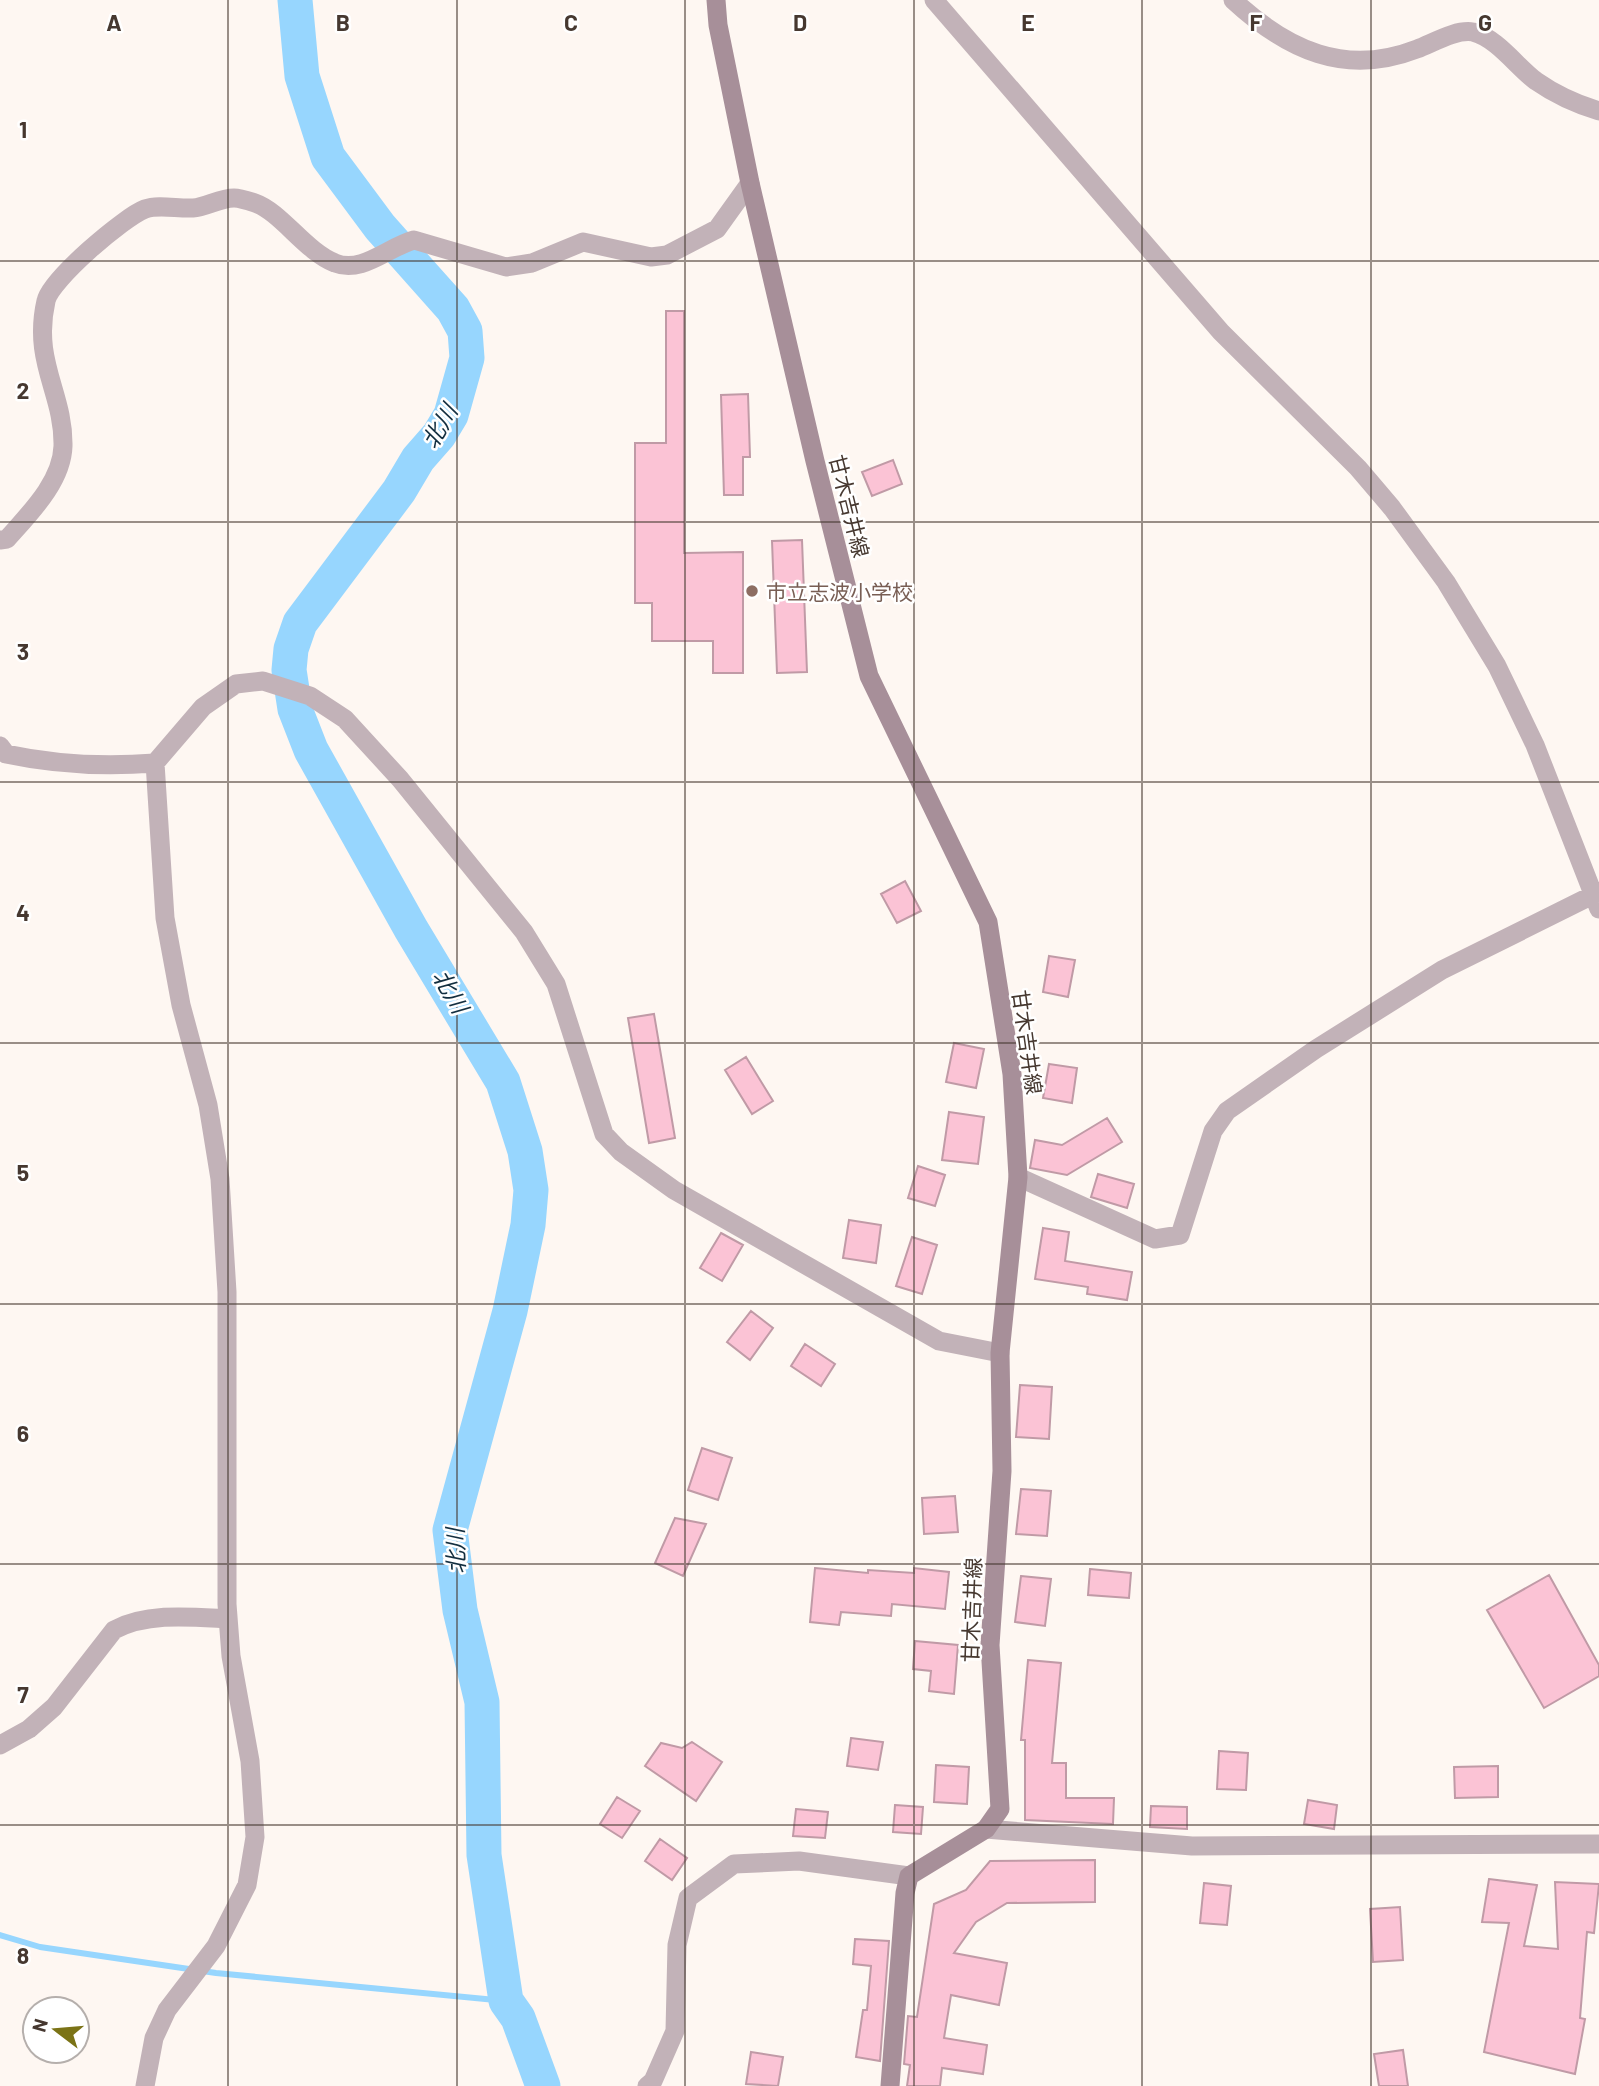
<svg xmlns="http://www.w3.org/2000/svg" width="1599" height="2086" viewBox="0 0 1599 2086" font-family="Barlow,'Noto Sans JP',sans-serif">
	<rect width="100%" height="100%" fill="#fef7f2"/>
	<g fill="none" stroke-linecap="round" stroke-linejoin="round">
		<!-- stream -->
		<path stroke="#97d6fe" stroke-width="6" d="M 0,1935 L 40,1947 L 216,1973 L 506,2001"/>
		<!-- river -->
		<path stroke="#97d6fe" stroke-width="35" d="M 295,0 L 302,76 L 328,157 L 380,227 L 453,309 L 465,331 L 467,358 L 451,415 L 439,435 L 418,459 L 399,491 L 300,623 L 291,649 L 289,670 L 295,709 L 311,750 L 411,929 L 503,1082 L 525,1151 L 531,1190 L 528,1225 L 510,1311 L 450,1530 L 460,1610 L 482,1702 L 484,1855 L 506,2001 L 518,2018 L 543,2086"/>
	</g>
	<!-- building -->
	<path fill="#fbc3d5" stroke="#c09aa6" stroke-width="2" d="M 666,311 L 684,311 L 684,553 L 743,552 L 743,673 L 713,673 L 713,641 L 652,641 L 652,603 L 635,603 L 635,443 L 666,443 Z
		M 748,394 L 750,457 L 743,457 L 743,495 L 724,495 L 721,395 Z
		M 893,460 L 902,484 L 872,496 L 862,472 Z
		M 802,540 L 807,672 L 777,673 L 772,541 Z
		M 905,881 L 921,911 L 897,923 L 881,894 Z
		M 1049,956 L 1075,960 L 1068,997 L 1043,992 Z
		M 654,1014 L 675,1138 L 649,1143 L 628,1018 Z
		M 954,1043 L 984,1049 L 976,1088 L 946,1082 Z
		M 746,1057 L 773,1101 L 752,1114 L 725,1070 Z
		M 1049,1064 L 1077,1068 L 1072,1103 L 1043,1098 Z
		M 949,1112 L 984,1117 L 978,1164 L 942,1160 Z
		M 1107,1118 L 1122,1142 L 1067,1175 L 1030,1168 L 1035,1140 L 1062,1145 Z
		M 918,1166 L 945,1175 L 935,1206 L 908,1198 Z
		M 1098,1174 L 1134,1184 L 1127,1208 L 1091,1197 Z
		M 849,1220 L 881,1225 L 876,1263 L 843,1258 Z
		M 1043,1228 L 1069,1232 L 1065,1261 L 1132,1272 L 1127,1300 L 1087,1294 L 1088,1287 L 1035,1279 Z
		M 721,1233 L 743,1245 L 722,1281 L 700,1268 Z
		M 912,1237 L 937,1245 L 922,1294 L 896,1286 Z
		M 751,1311 L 773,1328 L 750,1360 L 727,1342 Z
		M 805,1344 L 835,1364 L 821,1386 L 791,1366 Z
		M 1020,1385 L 1052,1387 L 1049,1439 L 1016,1437 Z
		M 702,1448 L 732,1458 L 718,1500 L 688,1490 Z
		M 1021,1489 L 1051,1491 L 1047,1536 L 1016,1534 Z
		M 955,1496 L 958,1532 L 924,1534 L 922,1498 Z
		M 675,1518 L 706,1524 L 683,1576 L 655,1563 Z
		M 815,1568 L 868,1573 L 868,1570 L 914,1573 L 914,1568 L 949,1572 L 945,1609 L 892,1604 L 891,1616 L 841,1612 L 839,1625 L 810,1622 Z
		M 1090,1569 L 1131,1573 L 1129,1598 L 1088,1595 Z
		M 1549,1575 L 1599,1665 L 1599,1676 L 1544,1708 L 1487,1610 Z
		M 1021,1576 L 1051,1579 L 1045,1626 L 1015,1622 Z
		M 915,1641 L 958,1645 L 954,1694 L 929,1691 L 931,1671 L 913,1669 Z
		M 1028,1660 L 1061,1663 L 1052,1763 L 1066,1763 L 1066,1798 L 1114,1798 L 1113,1824 L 1025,1820 L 1025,1740 L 1021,1740 Z
		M 851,1738 L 883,1742 L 878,1770 L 847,1766 Z
		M 692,1742 L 722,1762 L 696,1801 L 645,1766 L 661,1743 L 682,1748 Z
		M 1219,1751 L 1248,1753 L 1246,1790 L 1217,1789 Z
		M 936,1765 L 969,1767 L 967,1804 L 934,1802 Z
		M 1498,1766 L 1498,1797 L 1455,1798 L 1454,1767 Z
		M 617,1797 L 640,1811 L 622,1838 L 600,1824 Z
		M 1308,1800 L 1337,1805 L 1334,1829 L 1304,1824 Z
		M 895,1805 L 923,1807 L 921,1834 L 893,1832 Z
		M 1151,1806 L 1187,1807 L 1187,1829 L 1150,1827 Z
		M 796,1809 L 828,1812 L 825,1838 L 793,1836 Z
		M 660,1839 L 687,1858 L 672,1880 L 645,1861 Z
		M 1095,1860 L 1095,1902 L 1007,1903 L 976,1922 L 954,1953 L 1007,1963 L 999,2005 L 951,1995 L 944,2038 L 987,2045 L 983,2074 L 942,2068 L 940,2086 L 907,2086 L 910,2065 L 904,2064 L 908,2016 L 917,2017 L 934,1904 L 966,1890 L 990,1861 Z
		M 1489,1879 L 1537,1885 L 1524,1946 L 1558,1949 L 1555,1882 L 1599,1884 L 1594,1933 L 1587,1932 L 1580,2018 L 1585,2019 L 1575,2074 L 1484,2052 L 1509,1923 L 1482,1922 Z
		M 1204,1883 L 1231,1886 L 1227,1925 L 1200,1923 Z
		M 1400,1907 L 1403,1960 L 1373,1962 L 1370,1909 Z
		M 855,1939 L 889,1941 L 880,2061 L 856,2057 L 863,2010 L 867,2010 L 871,1966 L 853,1964 Z
		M 1403,2050 L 1408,2086 L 1379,2086 L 1374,2054 Z
		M 751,2052 L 783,2057 L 778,2086 L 746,2084 Z"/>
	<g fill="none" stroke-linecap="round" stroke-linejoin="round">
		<!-- minor -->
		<path stroke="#c2b2b8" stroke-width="19" d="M 934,0 L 1221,332 L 1358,468 L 1392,508 L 1446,582 L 1497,666 L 1535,745 L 1599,909
			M 1233,0 C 1287,50 1345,77 1417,49 C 1433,43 1456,29 1473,32 C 1497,38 1517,67 1536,81 C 1556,95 1576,104 1599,111
			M 0,540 L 7,539 C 29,514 62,482 63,446 C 64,393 32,362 46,301 C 50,280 124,217 145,209 C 159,204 178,209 193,208 C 206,207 220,198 234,198 C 240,198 249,201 255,203 C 281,212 306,252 335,263 C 362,274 388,247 414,240 L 506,267 L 532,263 L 583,242 L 651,257 L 667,255 L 717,229 L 750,183
			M 0,746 L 6,754 C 57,765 103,767 155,763
			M 1018,1177 L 1155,1239 L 1180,1235 L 1213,1131 L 1227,1111 L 1316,1049 L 1442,970 L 1599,892
			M 0,1745 L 29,1729 L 54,1707 L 114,1630 C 147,1612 192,1617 228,1619
			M 145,2086 L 154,2038 L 167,2010 L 216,1946 L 247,1885 L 255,1837 L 250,1761 L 231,1656 L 227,1604 L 227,1292 L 220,1179 L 208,1105 L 181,1005 L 165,918 L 155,763 L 203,707 L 236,684 L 263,681 L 310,696 L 345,719 L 400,779 L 524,932 L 556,984 L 604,1134 L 621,1152 L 674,1190 L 939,1341 L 1000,1353"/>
		<!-- tertiary -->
		<path stroke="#c2b2b8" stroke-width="19" d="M 986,1829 L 1192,1846 L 1599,1844
			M 647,2086 L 653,2081 L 675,2031 L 677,1945 L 688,1898 L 734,1864 L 799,1861 L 909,1876"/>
		<!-- secondary -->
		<path stroke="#a78f99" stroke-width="19" d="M 716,0 L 718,25 L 750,183 L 815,461 L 869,676 L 988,922 L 1012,1074 L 1018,1177 L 1000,1353 L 1002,1471 L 990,1645 L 1000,1809 L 986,1829 L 909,1876 L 905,1893 L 890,2086"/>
	</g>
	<!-- grid -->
	<path fill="none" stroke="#463830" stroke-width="2" stroke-opacity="0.55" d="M 228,0 L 228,2086M 457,0 L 457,2086M 685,0 L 685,2086M 914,0 L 914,2086M 1142,0 L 1142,2086M 1371,0 L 1371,2086M 0,261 L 1599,261M 0,522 L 1599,522M 0,782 L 1599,782M 0,1043 L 1599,1043M 0,1304 L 1599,1304M 0,1564 L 1599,1564M 0,1825 L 1599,1825"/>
	<!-- markers -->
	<circle fill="#8d6e63" stroke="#fff" stroke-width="2.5" cx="752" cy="591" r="7"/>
	<g text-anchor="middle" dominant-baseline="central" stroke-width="5" stroke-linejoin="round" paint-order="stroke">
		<!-- street labels -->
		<g font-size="21" fill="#463830" stroke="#fff">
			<text transform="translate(850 506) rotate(76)">甘木吉井線</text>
			<text transform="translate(1028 1042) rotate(82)">甘木吉井線</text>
			<text transform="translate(971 1610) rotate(-88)">甘木吉井線</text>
		</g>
		<!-- education labels -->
		<g font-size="21" fill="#785e54" stroke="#fff" text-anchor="start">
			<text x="766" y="591">市立志波小学校</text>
		</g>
		<!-- water labels -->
		<g font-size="23" font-style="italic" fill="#132f40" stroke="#fff">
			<text transform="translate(439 426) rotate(-60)">北川</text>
			<text transform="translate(451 991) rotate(60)">北川</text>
			<text transform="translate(455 1551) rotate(-92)">北川</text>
		</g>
	</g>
	<g font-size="23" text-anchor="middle" font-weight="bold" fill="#463830" stroke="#fff" stroke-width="5" stroke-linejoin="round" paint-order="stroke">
		<text x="114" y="31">A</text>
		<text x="343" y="31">B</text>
		<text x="571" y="31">C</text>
		<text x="800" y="31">D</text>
		<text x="1028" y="31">E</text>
		<text x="1256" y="31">F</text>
		<text x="1485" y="31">G</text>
		<text x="23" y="138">1</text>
		<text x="23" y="399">2</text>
		<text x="23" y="660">3</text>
		<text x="23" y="921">4</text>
		<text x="23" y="1181">5</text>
		<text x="23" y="1442">6</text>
		<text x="23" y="1703">7</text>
		<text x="23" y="1964">8</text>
	</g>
	<!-- north arrow -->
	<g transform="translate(56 2030) rotate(286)"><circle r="33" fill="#ffffff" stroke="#b5afac" stroke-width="2"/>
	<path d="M0-5L12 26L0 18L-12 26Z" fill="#7b7316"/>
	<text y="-10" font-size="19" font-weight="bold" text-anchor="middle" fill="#463830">N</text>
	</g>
</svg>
